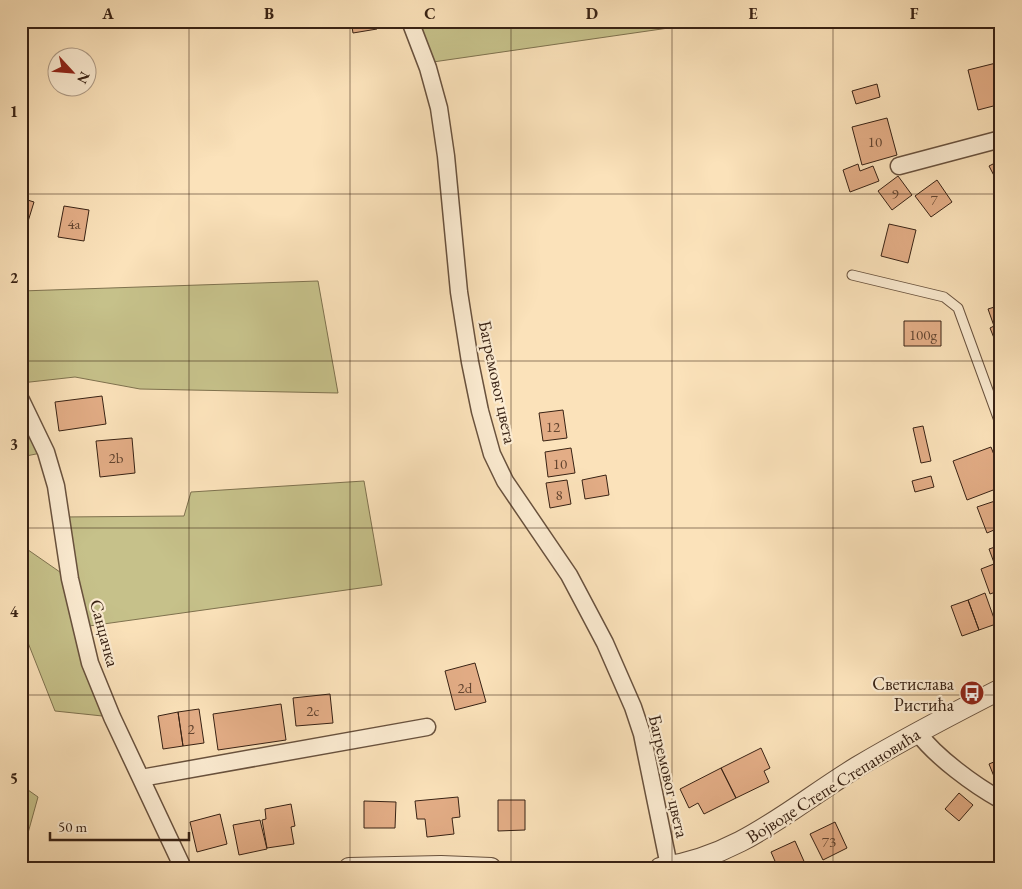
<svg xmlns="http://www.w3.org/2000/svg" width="1022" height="889" viewBox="0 0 1022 889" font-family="'EB Garamond',serif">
	<rect width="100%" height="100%" fill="#fbe2ba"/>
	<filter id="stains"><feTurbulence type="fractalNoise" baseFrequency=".004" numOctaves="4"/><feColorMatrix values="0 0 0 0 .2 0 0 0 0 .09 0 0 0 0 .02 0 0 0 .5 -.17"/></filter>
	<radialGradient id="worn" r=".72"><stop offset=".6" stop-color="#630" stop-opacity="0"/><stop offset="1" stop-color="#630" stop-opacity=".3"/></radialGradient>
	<!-- green -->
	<path fill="#c6c18a" stroke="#7f724f" d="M 410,21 L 717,21 L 426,63 Z
		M 318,281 L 338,393 L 140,389 L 75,377 L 21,383 L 21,291 Z
		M 21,408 L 46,452 L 21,457 Z
		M 364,481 L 382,585 L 82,627 L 112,717 L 55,711 L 21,625 L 21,545 L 70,579 L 61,517 L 184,516 L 191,492 Z
		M 21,785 L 38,797 L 28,833 L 21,835 Z"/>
	<!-- building -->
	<path fill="#e3ad86" stroke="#382214" d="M 351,21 L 376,21 L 377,29 L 353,33 Z
		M 1000,62 L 1001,104 L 978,110 L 968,70 Z
		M 877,84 L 880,97 L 856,104 L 852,91 Z
		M 887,118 L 897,155 L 862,165 L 852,127 Z
		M 1001,160 L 1001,189 L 989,166 Z
		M 858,164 L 860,171 L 873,166 L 879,181 L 850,192 L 843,170 Z
		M 898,176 L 912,195 L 892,210 L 878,191 Z
		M 937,180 L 952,202 L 931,217 L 915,196 Z
		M 21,198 L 34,202 L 26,228 L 21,227 Z
		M 64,206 L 89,210 L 84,241 L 58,237 Z
		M 889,224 L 916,230 L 908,263 L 881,256 Z
		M 1001,305 L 1001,347 L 998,348 L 990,328 L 994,326 L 988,309 Z
		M 904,321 L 941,321 L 941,346 L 904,346 Z
		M 102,396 L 106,424 L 59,431 L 55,402 Z
		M 563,410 L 567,438 L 543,441 L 539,413 Z
		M 923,426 L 931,461 L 921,463 L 913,428 Z
		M 132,438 L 135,473 L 100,477 L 96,441 Z
		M 991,447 L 1001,473 L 1001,487 L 967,500 L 953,461 Z
		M 571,448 L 575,473 L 548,477 L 545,452 Z
		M 606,475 L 609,495 L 585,499 L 582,480 Z
		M 931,476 L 934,487 L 915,492 L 912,481 Z
		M 567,480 L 571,504 L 550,508 L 546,483 Z
		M 1001,499 L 1001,527 L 987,533 L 977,507 Z
		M 1001,545 L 1001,578 L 1000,579 L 989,549 Z
		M 994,564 L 1000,579 L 1001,578 L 1001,590 L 990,594 L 981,569 Z
		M 985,593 L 996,624 L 979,630 L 968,600 Z
		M 968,600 L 979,630 L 962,636 L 951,606 Z
		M 475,663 L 486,702 L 455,710 L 445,671 Z
		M 330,694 L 333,723 L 296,726 L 293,698 Z
		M 281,704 L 286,740 L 218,750 L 213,714 Z
		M 199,709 L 204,743 L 183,746 L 178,712 Z
		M 178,712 L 183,746 L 163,749 L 158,716 Z
		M 761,748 L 770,768 L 764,771 L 769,782 L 736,798 L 721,768 Z
		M 1001,759 L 1001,776 L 995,779 L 989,764 Z
		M 721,768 L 736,798 L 704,814 L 698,803 L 689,808 L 680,789 Z
		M 959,793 L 973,805 L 959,821 L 945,809 Z
		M 458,797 L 460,817 L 452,818 L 454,834 L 427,837 L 425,819 L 417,819 L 415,801 Z
		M 498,800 L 525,800 L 525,830 L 498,831 Z
		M 364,801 L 396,802 L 395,828 L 364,828 Z
		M 291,804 L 295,826 L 291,827 L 294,844 L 267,848 L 262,820 L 266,819 L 265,809 Z
		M 220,814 L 227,844 L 197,852 L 190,822 Z
		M 260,820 L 267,849 L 239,855 L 233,825 Z
		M 835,822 L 847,848 L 823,860 L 810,834 Z
		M 795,841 L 807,868 L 778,868 L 771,852 Z"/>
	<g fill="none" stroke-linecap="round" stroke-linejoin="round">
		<defs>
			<path id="service" d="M 852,275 L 944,297 L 958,308 L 1001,426"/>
			<path id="minor" d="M 410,21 L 428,68 L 439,108 L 446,156 L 459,292 L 470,362 L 480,411 L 492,454 L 505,481 L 569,575 L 605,643 L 633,707 L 642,734 L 669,866
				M 899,166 L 1001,139
				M 21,400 L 46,452 L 56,486 L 70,579 L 90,663 L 112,717 L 183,868
				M 918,733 C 936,757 974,785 1001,800
				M 141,778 L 427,727"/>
			<path id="tertiary" d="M 349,868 L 441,866 L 491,868
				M 660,868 C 741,856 790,808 857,767 C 904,739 952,714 1001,689"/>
		</defs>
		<!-- service casing -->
		<use href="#service" stroke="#69523e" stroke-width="11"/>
		<!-- minor casing -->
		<use href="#minor" stroke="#69523e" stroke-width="19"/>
		<!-- tertiary casing -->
		<use href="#tertiary" stroke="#69523e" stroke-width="22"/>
		<!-- service -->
		<use href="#service" stroke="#fcecd2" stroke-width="9"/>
		<!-- minor -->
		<use href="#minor" stroke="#fcecd2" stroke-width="16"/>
		<!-- tertiary -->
		<use href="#tertiary" stroke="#fcecd2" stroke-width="20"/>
	</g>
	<!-- grid -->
	<path fill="none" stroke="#382214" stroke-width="1" stroke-opacity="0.55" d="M 189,21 L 189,868M 350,21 L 350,868M 511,21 L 511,868M 672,21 L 672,868M 833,21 L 833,868M 21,194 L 1001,194M 21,361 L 1001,361M 21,528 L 1001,528M 21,695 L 1001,695"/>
	<!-- icons -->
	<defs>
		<symbol id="bus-disc" viewBox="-11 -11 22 22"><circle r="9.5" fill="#8f2418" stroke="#fcecd2"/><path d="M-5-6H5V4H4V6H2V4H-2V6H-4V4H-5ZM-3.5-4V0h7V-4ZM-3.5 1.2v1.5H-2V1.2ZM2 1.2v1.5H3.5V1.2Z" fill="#fff"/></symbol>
	</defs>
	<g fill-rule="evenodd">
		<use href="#bus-disc" x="958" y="679" width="28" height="28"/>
	</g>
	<g text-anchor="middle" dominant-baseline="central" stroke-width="4.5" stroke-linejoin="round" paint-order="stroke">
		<!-- number labels -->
		<g font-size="15" fill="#634530">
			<text x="875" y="141">10</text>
			<text x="895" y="193">9</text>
			<text x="934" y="199">7</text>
			<text x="74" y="223">4a</text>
			<text x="923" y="334">100g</text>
			<text x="553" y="426">12</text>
			<text x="116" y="457">2b</text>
			<text x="560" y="463">10</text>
			<text x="559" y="494">8</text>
			<text x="465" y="687">2d</text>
			<text x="313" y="710">2c</text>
			<text x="191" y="728">2</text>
			<text x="829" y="841">73</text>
		</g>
		<!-- street labels -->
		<g font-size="18" fill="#382214" stroke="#fcecd2">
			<text transform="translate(498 382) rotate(78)">Багремовог цвета</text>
			<text transform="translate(105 633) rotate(75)">Санџачка</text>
			<text transform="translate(669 776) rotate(77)">Багремовог цвета</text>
			<text transform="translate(833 785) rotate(-32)">Војводе Степе Степановића</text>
		</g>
		<!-- poi labels -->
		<g font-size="18" fill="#382214" stroke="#fcecd2" text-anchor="end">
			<text x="954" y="683">Светислава<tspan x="954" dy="21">Ристића</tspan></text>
		</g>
	</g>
	<!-- margin -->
	<rect width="1022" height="889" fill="none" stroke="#fbe2ba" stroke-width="55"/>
	<!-- north arrow -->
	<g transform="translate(72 72) rotate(116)"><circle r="24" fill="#fcecd2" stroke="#ae9b86"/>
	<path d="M0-4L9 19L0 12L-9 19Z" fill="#8f2418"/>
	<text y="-8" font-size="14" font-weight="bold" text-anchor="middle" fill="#382214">N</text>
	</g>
	<!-- scale -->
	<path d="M50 832v8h139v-8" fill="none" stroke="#382214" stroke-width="2.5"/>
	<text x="58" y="832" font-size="15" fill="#382214" stroke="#fcecd2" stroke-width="4" paint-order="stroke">50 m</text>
	<rect x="28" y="28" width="966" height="834" fill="none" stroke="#382214" stroke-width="2"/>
	<g font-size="16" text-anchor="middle" font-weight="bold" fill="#382214">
		<text x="108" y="19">A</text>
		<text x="269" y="19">B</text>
		<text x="430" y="19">C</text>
		<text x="592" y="19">D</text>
		<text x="753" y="19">E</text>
		<text x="914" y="19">F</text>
		<text x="14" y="117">1</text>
		<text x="14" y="283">2</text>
		<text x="14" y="450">3</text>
		<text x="14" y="617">4</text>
		<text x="14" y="784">5</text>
	</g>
	<rect width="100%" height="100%" filter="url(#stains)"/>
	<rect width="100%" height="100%" fill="url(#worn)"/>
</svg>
